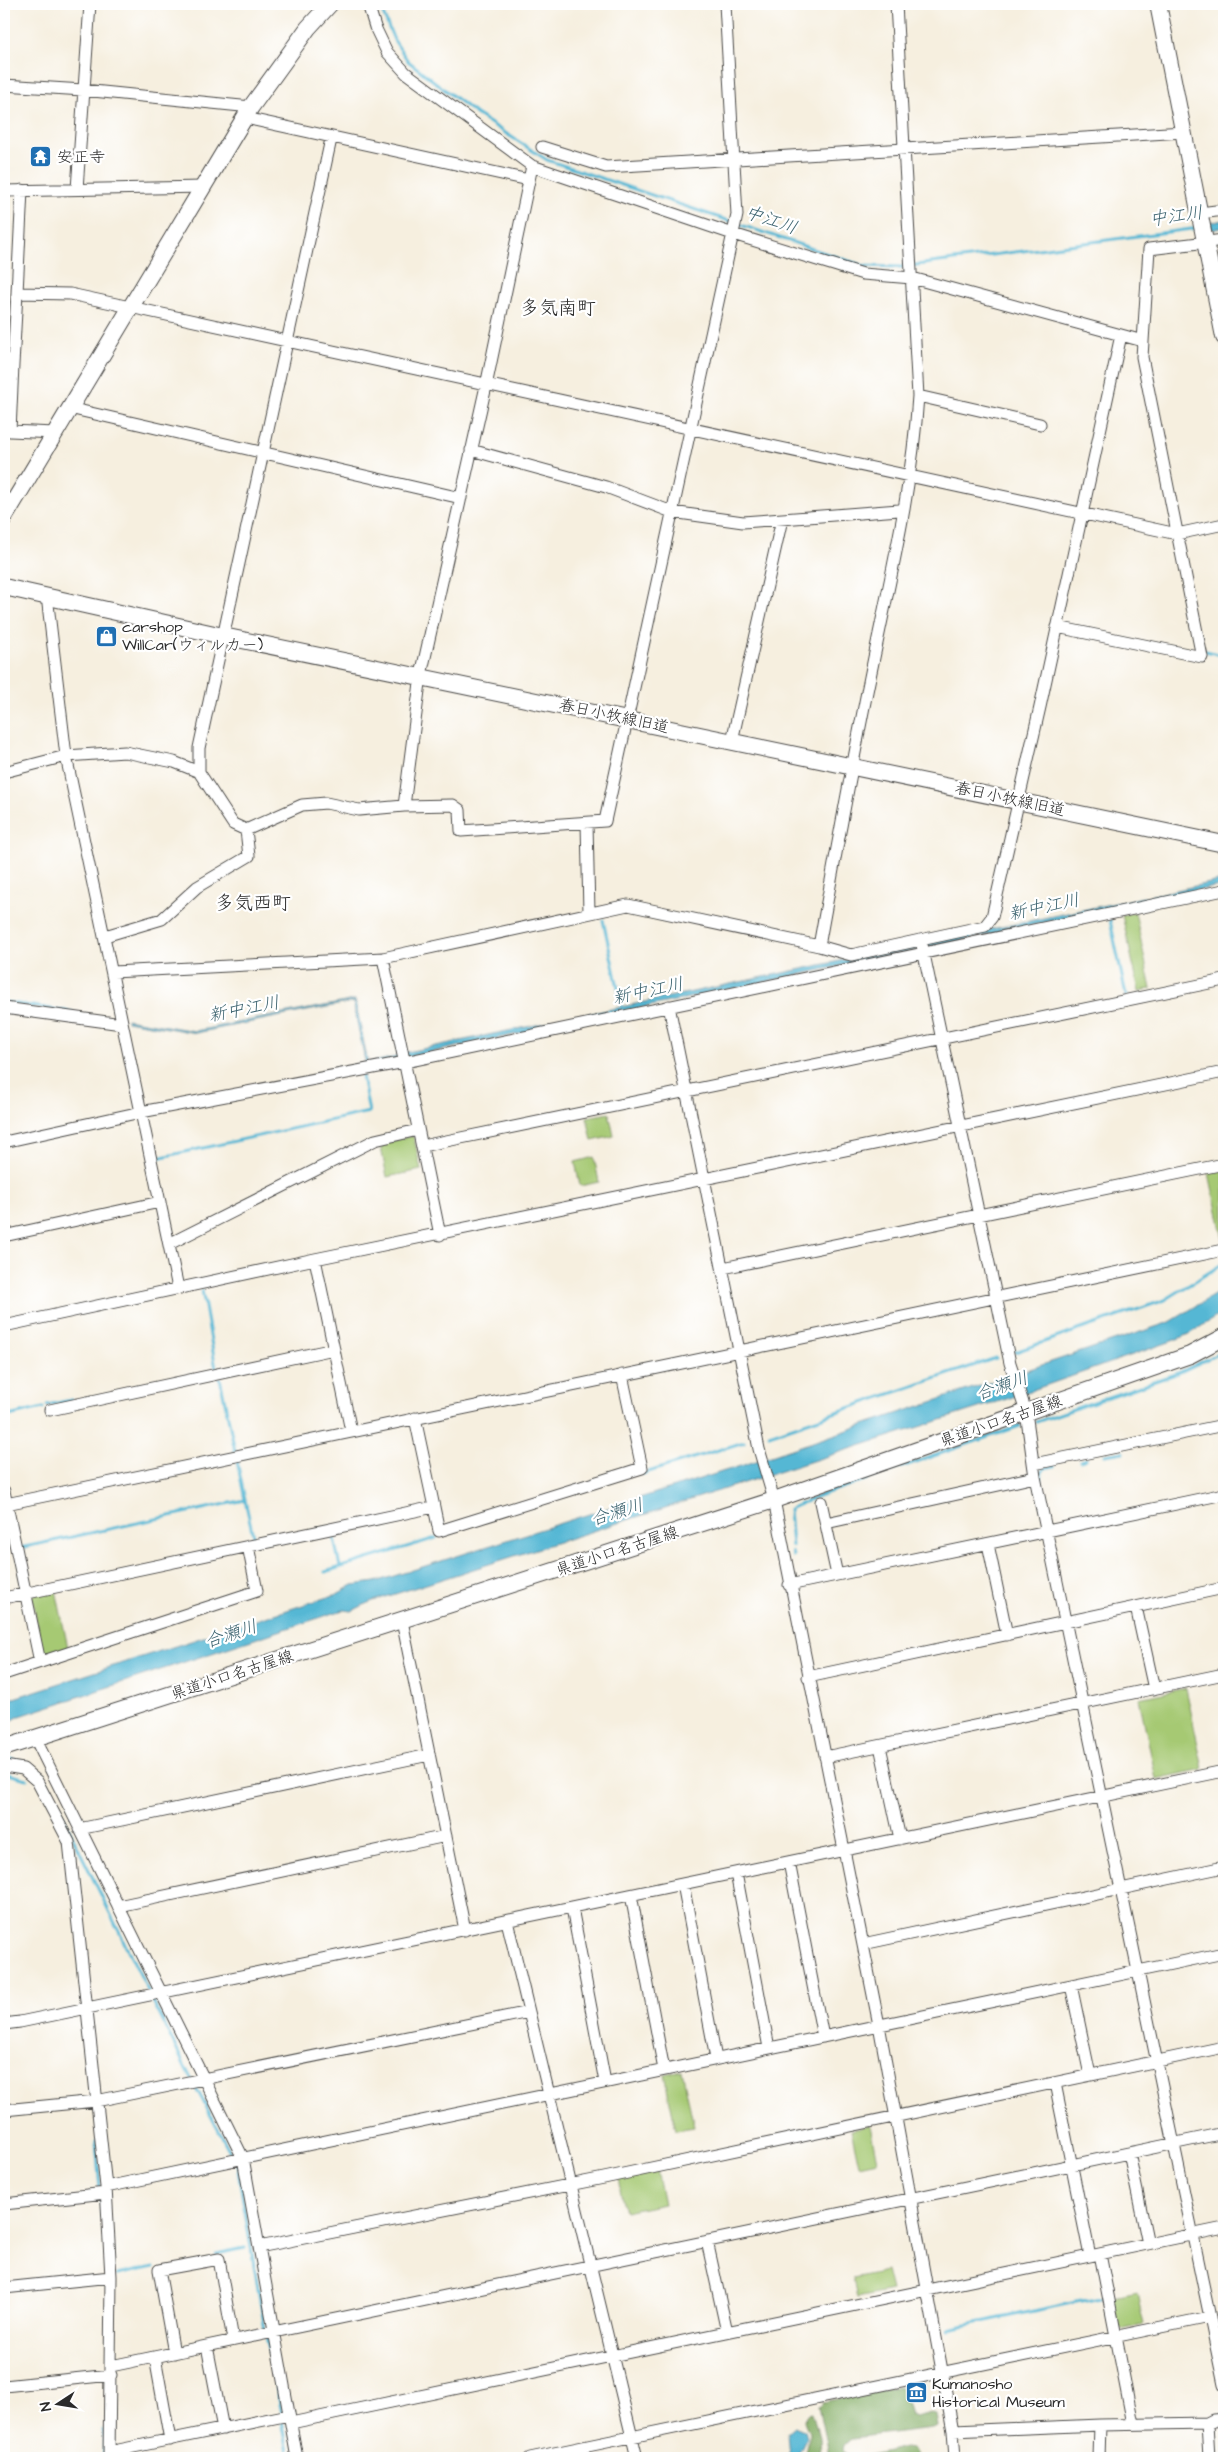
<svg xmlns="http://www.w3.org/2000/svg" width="1228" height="2462" viewBox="0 0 1228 2462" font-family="'Architects Daughter','Klee One',sans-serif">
	<rect width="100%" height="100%" fill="#fff"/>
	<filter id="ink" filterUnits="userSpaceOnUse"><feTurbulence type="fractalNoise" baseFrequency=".02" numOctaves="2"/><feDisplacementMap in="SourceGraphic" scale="10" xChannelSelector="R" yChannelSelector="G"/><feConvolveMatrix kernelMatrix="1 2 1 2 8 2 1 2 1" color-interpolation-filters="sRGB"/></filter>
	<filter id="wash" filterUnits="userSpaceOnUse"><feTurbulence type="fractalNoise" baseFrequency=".0096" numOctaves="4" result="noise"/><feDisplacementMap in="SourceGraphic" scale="20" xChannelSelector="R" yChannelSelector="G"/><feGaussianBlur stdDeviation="1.12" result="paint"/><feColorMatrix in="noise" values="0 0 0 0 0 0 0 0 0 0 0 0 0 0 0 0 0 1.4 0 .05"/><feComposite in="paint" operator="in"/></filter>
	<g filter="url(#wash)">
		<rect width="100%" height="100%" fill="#f6efdf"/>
		<!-- green -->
		<path fill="#a6c973" stroke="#687a4f" d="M 1135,912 L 1151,989 L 1139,991 L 1122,915 Z
			M 609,1113 L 614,1136 L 592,1141 L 587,1117 Z
			M 412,1136 L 414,1138 L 421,1170 L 387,1177 L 380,1143 Z
			M 594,1157 L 599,1182 L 580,1186 L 575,1162 Z
			M 1224,1169 L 1224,1244 L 1209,1173 Z
			M 56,1590 L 68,1648 L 47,1655 L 42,1654 L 32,1595 Z
			M 1186,1688 L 1203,1769 L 1156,1779 L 1139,1698 Z
			M 682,2070 L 694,2127 L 676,2130 L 664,2074 Z
			M 870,2125 L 877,2162 L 859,2166 L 851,2129 Z
			M 657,2170 L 664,2204 L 625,2212 L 618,2179 Z
			M 886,2271 L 891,2291 L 857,2298 L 853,2278 Z
			M 1137,2292 L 1144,2325 L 1123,2329 L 1118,2326 L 1113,2297 Z"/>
		<!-- forest -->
		<path fill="#84ad65" stroke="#586c48" d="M 899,2386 L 903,2388 L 911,2416 L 915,2418 L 931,2414 L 935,2415 L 937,2426 L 933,2428 L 852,2438 L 844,2445 L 843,2451 L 849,2458 L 829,2458 L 818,2406 L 822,2402 Z
			M 812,2413 L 819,2437 L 820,2458 L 800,2458 L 804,2457 L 809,2433 L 804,2421 L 808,2414 Z
			M 905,2447 L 912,2448 L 915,2455 L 913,2458 L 858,2458 Z"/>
		<!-- water -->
		<path fill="#55b7d4" stroke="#407180" d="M 1224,220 L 1224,227 L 1204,232 L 1203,224 Z
			M 1224,880 L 1224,885 L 366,1066 L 353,1002 L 196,1033 L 127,1021 L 127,1019 L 195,1031 L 355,1000 L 368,1063 L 395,1057 L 398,1054 Z
			M 1224,1289 L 1224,1312 L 1189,1334 L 1175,1340 L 1010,1398 L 370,1602 L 352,1611 L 343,1610 L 20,1716 L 4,1725 L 4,1699 L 14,1698 L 337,1594 L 353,1585 L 375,1582 L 753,1462 L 1170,1322 Z
			M 794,2426 L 804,2430 L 806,2438 L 796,2458 L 789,2456 L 787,2432 Z"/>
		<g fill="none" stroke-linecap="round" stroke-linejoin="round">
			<!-- stream -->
			<path stroke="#55b7d4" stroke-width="3" d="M 379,4 L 394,40 L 408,61 L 476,114 L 547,160 L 864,266 L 901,267 L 1199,228
				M 1206,651 L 1221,655 L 1224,671
				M 603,920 L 622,1006
				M 1110,920 L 1126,995 L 1127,995
				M 4,1002 L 72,1012
				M 157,1158 L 369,1112 L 362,1076
				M 202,1290 L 216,1369
				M 1015,1352 L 1165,1300 L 1224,1263
				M 220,1378 L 235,1451
				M 47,1405 L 71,1400
				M 4,1417 L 43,1408
				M 1036,1422 L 1178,1373 L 1224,1351
				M 769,1435 L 996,1358
				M 1105,1455 L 1123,1452
				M 1080,1461 L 1086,1459
				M 642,1474 L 744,1442
				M 1041,1482 L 1041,1473 L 1045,1468 L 1054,1466
				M 245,1500 L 254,1540 L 257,1539
				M 333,1534 L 340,1567
				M 792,1546 L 789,1509 L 821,1495 L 1020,1426
				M 20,1548 L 245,1500 L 237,1461
				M 792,1552 L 793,1557
				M 325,1572 L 436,1538
				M 4,1758 L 21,1761 L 42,1774 L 191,2079
				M 4,1773 L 27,1779
				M 194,2084 L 237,2165 L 265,2330
				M 96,2142 L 100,2189
				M 101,2200 L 102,2218
				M 216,2254 L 245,2248
				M 117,2275 L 154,2267
				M 948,2329 L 1105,2296
				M 266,2336 L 282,2414
				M 282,2420 L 289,2458
				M 104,2431 L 104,2458"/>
		</g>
	</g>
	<g filter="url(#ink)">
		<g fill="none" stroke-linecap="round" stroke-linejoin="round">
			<defs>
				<path id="street" d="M 368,4 L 375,27 L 387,52 L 406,73 L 532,166 L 733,234 L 863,274 L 912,278 L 1143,341
					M 4,85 L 83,90 L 251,107
					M 245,118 L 529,180
					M 542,147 L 606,167 L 1184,132
					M 77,189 L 90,4
					M 4,191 L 203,187
					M 1200,213 L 1224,210
					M 17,293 L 22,190
					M 4,363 L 13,365 L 17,293 L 70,294 L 1177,534 L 1224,524
					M 13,365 L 10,431 L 55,433
					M 918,396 L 1040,424
					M 69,408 L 461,498
					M 471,450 L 606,487 L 672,512 L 743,522 L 899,510
					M 47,596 L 66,756 L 178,1288
					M 1057,627 L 1202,657 L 1142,357 L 1149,249 L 1224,240
					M 732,741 L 782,519
					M 4,772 L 66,756 L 125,752 L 174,762 L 199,772 L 233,824 L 246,830 L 302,805 L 326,803 L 359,810 L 404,806 L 453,805 L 460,810 L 461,831 L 605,821 L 737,215 L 725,4
					M 199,772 L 199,748 L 331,139
					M 404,806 L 421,675 L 486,386 L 532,166
					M 587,823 L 589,913
					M 105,936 L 162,919 L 197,887 L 249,856 L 246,830
					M 921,940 L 1010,1363 L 1026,1412 L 1035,1477 L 1050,1548 L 1224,2385
					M 819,946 L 851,955 L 985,926 L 992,917 L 1040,707 L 1121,335
					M 383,958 L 440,1235
					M 113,972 L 383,958 L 628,905 L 819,946 C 835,858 851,770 869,682 C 888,587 912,493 918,396 L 896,4
					M 669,1006 L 759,1449 L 774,1500 L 879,2025 L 953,2431 L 955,2458
					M 4,1008 L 122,1024
					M 4,1142 L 141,1112 L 405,1062 L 1224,890
					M 422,1146 L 1224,980
					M 4,1236 L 160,1202
					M 169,1244 L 375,1140 L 418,1130
					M 315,1259 L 351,1431
					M 723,1268 L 1224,1164
					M 4,1326 L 315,1259 L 1224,1072
					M 50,1410 L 334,1349
					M 1034,1464 L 1224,1425
					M 4,1491 L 40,1662
					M 821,1502 L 837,1575
					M 6,1504 L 1224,1250
					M 434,1507 L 439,1531 L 642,1468 L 622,1375
					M 826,1523 L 1035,1477
					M 988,1544 L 1007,1635
					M 789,1585 L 1224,1494
					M 4,1598 L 434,1507 L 415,1418
					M 1136,1607 L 1154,1689
					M 402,1621 L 465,1930
					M 4,1674 L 257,1591 L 248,1546
					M 808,1677 L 1224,1588
					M 35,1738 L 243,2158 L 297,2458
					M 880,1746 L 900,1839
					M 825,1757 L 1224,1674
					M 4,1766 L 23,1769 L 37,1781 L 69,1842 L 106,2187 L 111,2277 L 109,2458
					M 79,1829 L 429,1755
					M 789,1862 L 823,2037
					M 736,1873 L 769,2048
					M 683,1884 L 716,2059
					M 631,1895 L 664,2070
					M 118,1906 L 446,1836
					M 572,1908 L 605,2082
					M 507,1921 L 637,2458
					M 863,1944 L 1224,1867
					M 1071,1985 L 1090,2075
					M 4,2024 L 20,2022 L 1224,1771
					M 1055,2083 L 1090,2256
					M 4,2110 L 96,2101 L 529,2012
					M 1129,2153 L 1148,2244
					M 106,2187 L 1224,1953
					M 4,2204 L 106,2193
					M 707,2241 L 727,2332
					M 259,2247 L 604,2178 L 1224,2047
					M 1100,2254 L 1133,2424
					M 4,2288 L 111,2277
					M 207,2346 L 223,2429
					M 174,2353 L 159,2270 L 219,2259 L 233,2340
					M 155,2357 L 170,2440
					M 111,2366 L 1224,2133
					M 4,2386 L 111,2375
					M 291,2423 L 1224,2228
					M 1207,2423 L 1209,2458
					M 953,2431 L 1100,2425 L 1207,2423 L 1213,2420 L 1224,2419
					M 109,2452 L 289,2415
					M 530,2458 L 1210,2317
					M 1099,2458 L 1100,2425"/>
				<path id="secondary" d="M 1158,4 L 1224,337
					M 4,518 L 251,107 L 308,28 L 330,4
					M 4,587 L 223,636 L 1224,844
					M 4,1748 L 774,1500 L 1190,1355 L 1224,1337"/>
			</defs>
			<!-- street casing -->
			<use href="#street" stroke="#494846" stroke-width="13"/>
			<!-- secondary casing -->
			<use href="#secondary" stroke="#494846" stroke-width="18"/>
			<!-- street -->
			<use href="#street" stroke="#fff" stroke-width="11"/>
			<!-- secondary -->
			<use href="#secondary" stroke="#fff" stroke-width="16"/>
		</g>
	</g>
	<!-- icons -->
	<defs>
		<symbol id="temple-square" viewBox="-11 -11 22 22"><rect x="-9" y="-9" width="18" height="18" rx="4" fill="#1f6fb2" stroke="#fff"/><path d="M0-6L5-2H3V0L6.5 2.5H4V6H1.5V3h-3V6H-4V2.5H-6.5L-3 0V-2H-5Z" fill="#fff"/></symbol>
		<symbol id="shop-square" viewBox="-11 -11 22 22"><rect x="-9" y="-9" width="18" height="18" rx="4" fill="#1f6fb2" stroke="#fff"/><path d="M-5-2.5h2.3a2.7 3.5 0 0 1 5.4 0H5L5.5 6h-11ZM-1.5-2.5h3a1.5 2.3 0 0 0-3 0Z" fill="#fff"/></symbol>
		<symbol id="museum-square" viewBox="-11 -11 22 22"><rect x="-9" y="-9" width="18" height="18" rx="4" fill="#1f6fb2" stroke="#fff"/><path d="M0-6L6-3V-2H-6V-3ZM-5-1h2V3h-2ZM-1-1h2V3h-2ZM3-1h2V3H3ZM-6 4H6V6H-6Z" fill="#fff"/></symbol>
	</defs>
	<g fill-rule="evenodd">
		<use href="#temple-square" x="28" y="144" width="25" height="25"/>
		<use href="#shop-square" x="94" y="624" width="25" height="25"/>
		<use href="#museum-square" x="904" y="2380" width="25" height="25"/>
	</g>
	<g text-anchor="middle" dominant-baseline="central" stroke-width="4.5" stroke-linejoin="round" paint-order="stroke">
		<!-- poi labels -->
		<g font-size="16" fill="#2b2b2b" stroke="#fff" text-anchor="start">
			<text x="57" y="157">安正寺</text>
			<text x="122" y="627">carshop<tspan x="122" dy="18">WillCar(ウィルカー)</tspan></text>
			<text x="932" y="2384">Kumanosho<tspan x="932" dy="18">Historical Museum</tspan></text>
		</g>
		<!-- street labels -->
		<g font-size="16" fill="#2b2b2b" stroke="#fff">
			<text transform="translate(614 716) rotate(12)">春日小牧線旧道</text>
			<text transform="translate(1010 799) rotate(12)">春日小牧線旧道</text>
			<text transform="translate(1001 1421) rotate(-19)">県道小口名古屋線</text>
			<text transform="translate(617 1551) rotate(-18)">県道小口名古屋線</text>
			<text transform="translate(232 1675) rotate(-18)">県道小口名古屋線</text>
		</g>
		<!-- water labels -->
		<g font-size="18" font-style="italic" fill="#3c636f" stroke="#fff">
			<text transform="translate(1176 216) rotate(-8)">中江川</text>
			<text transform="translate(771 220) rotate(19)">中江川</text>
			<text transform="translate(1044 907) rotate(-12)">新中江川</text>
			<text transform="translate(648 991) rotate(-12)">新中江川</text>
			<text transform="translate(244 1009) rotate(-11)">新中江川</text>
			<text transform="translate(1002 1386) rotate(-19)">合瀬川</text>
			<text transform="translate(617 1512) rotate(-17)">合瀬川</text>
			<text transform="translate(231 1634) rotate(-18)">合瀬川</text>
		</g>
		<!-- quarter labels -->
		<g font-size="19" fill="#2b2b2b" stroke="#fff">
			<text x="558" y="308">多気南町</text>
			<text x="253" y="903">多気西町</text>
		</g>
	</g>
	<!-- margin -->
	<rect width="1228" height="2462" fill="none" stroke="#fff" stroke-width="20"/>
	<!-- north arrow -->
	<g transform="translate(58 2404) rotate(258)" stroke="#ffffff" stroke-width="4" paint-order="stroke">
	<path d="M0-4L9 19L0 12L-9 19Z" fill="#2b2b2b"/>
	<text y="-8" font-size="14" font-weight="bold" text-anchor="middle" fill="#2b2b2b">N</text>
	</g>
</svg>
